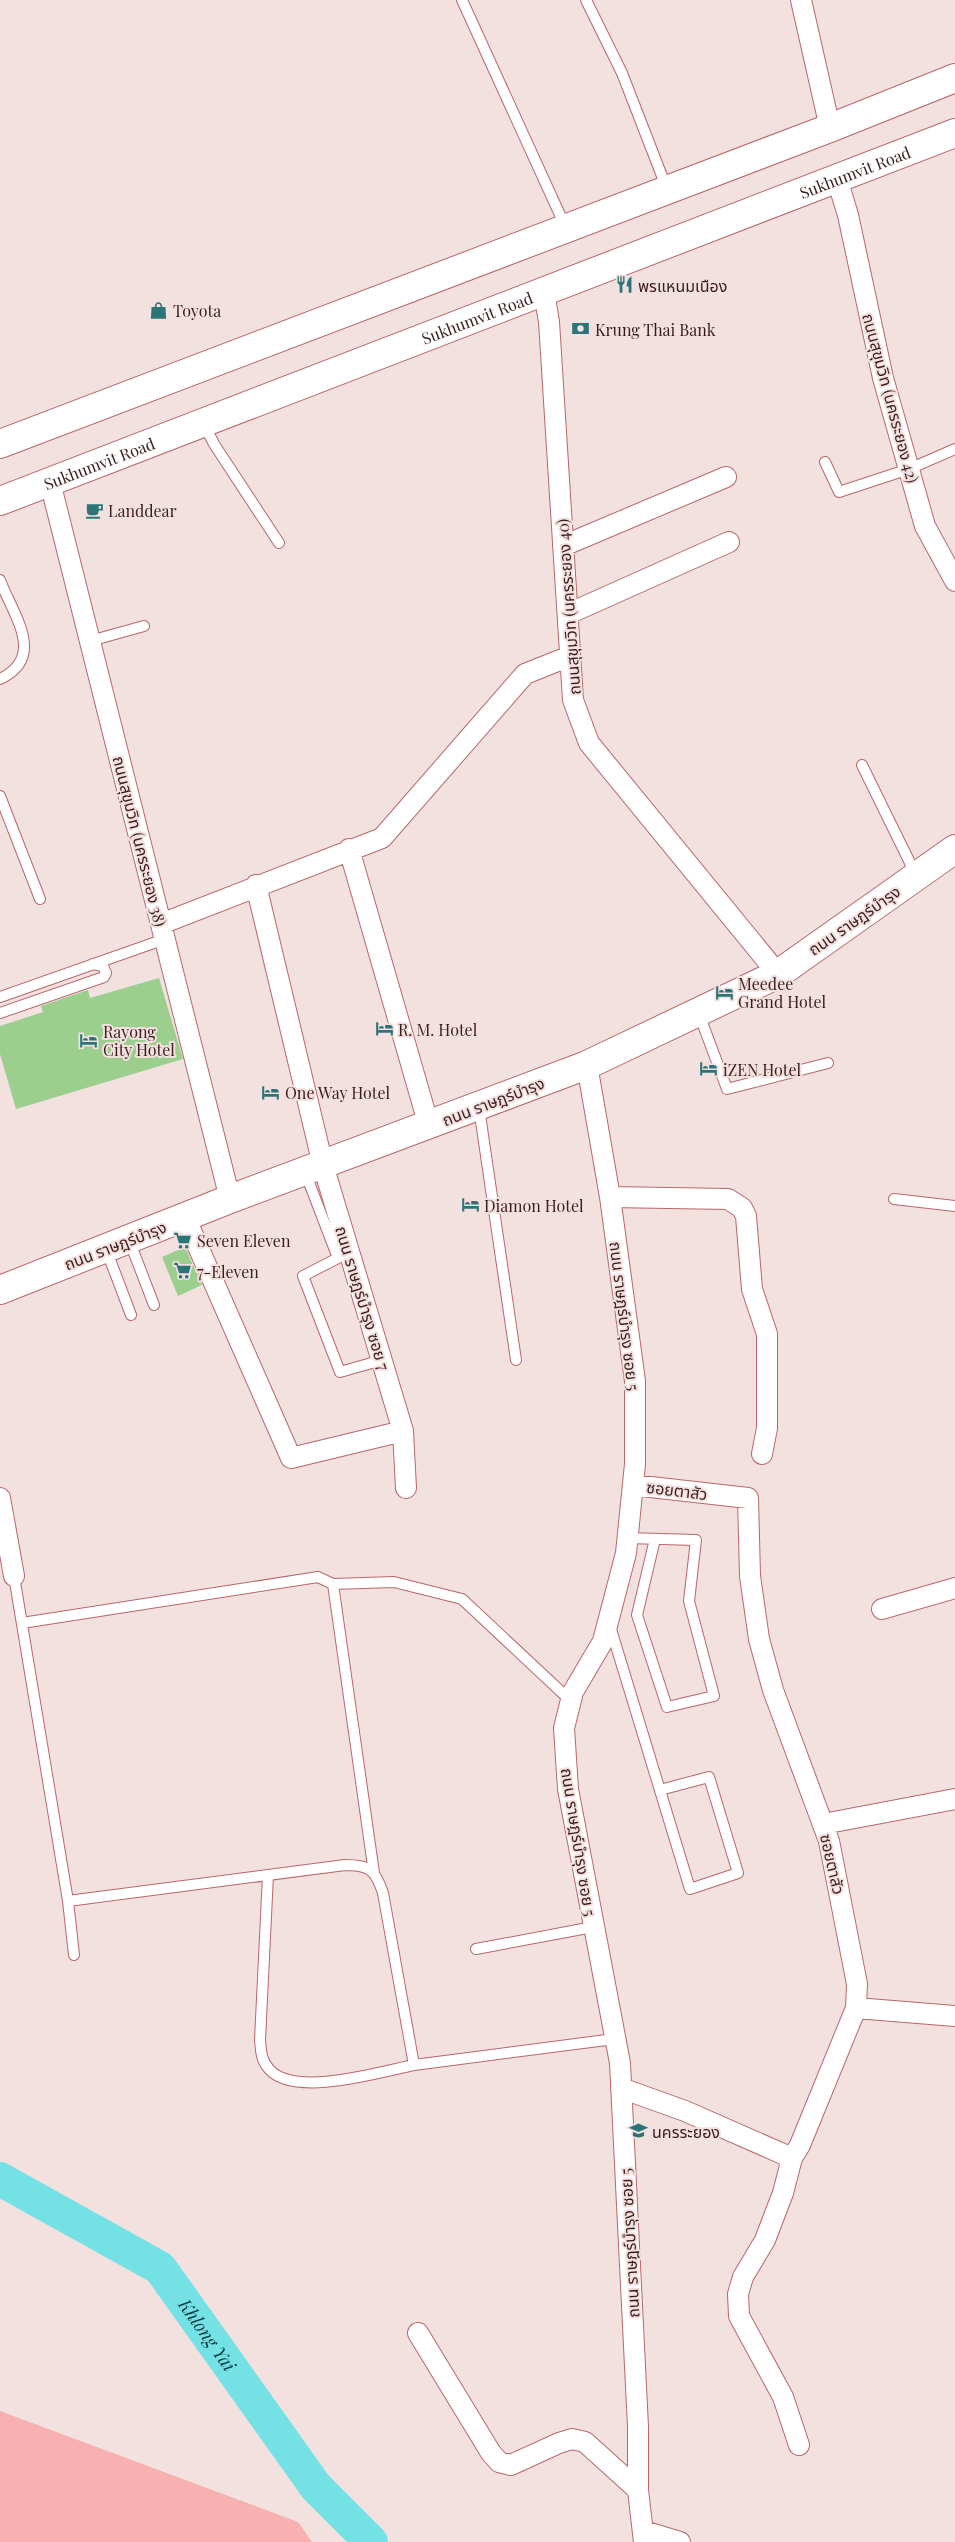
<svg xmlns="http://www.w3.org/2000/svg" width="955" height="2542" viewBox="0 0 955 2542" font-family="'Playfair Display','Noto Sans Thai',serif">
	<rect width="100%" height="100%" fill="#f3e1e0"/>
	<!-- green -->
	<path fill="#f8b1b1" d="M 0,2411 L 298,2522 L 312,2542 L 0,2542 Z"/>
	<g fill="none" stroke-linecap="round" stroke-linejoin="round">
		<!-- river -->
		<path stroke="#74e1e5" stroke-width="34" id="s1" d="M 0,2179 L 160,2268 L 316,2487 L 371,2542"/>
	</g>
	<!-- building -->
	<path fill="#9cce8d" d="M 159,978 L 183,1059 L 16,1109 L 0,1054 L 0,1026 L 43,1012 L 41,1006 L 88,990 L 90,998 Z
		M 185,1247 L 202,1285 L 178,1296 L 162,1257 Z"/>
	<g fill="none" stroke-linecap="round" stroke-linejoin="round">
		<defs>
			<path id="lane" d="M 462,0 L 566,228
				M 586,0 L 622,73 L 667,189
				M 204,424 L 214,444 L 279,543
				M 825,462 L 839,492 L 909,469 L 955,449
				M 0,580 C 13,615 47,657 0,679
				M 90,641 L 144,626
				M 862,765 L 916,875
				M 0,796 L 40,899
				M 0,997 L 165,939
				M 0,1013 L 104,977 L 106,973 L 103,966 L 93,964
				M 699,1014 L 727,1089 L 828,1063
				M 479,1108 L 516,1360
				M 305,1172 L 338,1258 L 303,1276 L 340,1372 L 382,1360
				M 894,1199 L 955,1206
				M 129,1240 L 154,1305
				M 106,1249 L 131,1315
				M 627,1538 L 696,1540 L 689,1601 L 714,1696 L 667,1707 L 637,1615 L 655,1539
				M 14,1576 L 68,1901 L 74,1955
				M 333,1584 L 394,1582 L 462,1599 L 571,1701
				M 22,1623 L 318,1577 L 333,1584 L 374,1873
				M 610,1626 C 637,1714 663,1802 690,1889 L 738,1873 L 709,1777 L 660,1790
				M 268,1875 L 260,2040 C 261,2051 261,2060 269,2069 C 294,2098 380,2072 414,2065
				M 68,1901 L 345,1865 C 369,1865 375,1869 383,1893 L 414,2065 L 614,2039
				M 476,1949 L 593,1927"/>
			<path id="street" d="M 801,0 L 830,128
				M 837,179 L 848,215 L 883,378 L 925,526 L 955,581
				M 544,292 L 549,322 L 573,700 L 589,743 L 778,974
				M 50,482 L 230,1199
				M 563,546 L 726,477
				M 568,614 L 729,542
				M 349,849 L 429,1126
				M 256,885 L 323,1165 L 403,1431 L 406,1488
				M 161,924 L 382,838 L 525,674 L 570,656
				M 587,1065 L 610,1197 L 635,1381 L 635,1464 L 626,1553 L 603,1641 L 573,1692 L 564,1728 L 568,1789 L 620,2063 L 638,2427 L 638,2490 L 644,2542
				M 610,1197 L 728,1199 L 742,1208 L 746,1216 L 752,1289 L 767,1334 L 767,1428 L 762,1454
				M 185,1217 L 291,1458 L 403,1431
				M 633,1485 L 748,1498 L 750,1576 L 759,1639 L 773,1690 L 829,1841 L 857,1984 L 856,2008 L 800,2145 L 792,2158 L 783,2193 L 765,2240 L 743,2277 L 738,2294 L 739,2316 L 783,2397 L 799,2445
				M 0,1498 L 14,1576
				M 882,1609 L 955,1588
				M 823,1824 L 955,1799
				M 856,2008 L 955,2016
				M 621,2088 L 685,2111 L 792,2158
				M 418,2333 L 491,2453 L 499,2462 L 511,2465 L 559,2443 L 572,2439 L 585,2442 L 638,2490
				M 644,2531 L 680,2542"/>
			<path id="secondary" d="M 0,1290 L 230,1199 L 587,1065 L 778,974 L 955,849"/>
			<g id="primary">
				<path d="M 0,444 L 830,128 L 955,78"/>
				<path id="s2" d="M 0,501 L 955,133"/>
			</g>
		</defs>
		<!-- lane casing -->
		<use href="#lane" stroke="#b8676a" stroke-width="12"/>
		<!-- street casing -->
		<use href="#street" stroke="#b8676a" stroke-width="22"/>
		<!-- secondary casing -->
		<use href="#secondary" stroke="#b8676a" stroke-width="30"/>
		<!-- primary casing -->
		<use href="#primary" stroke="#b8676a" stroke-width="30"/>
		<!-- lane -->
		<use href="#lane" stroke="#fff" stroke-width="10"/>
		<!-- street -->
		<use href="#street" stroke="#fff" stroke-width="20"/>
		<!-- secondary -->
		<use href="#secondary" stroke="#fff" stroke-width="28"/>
		<!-- primary -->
		<use href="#primary" stroke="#fff" stroke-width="28"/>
	</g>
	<!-- icons -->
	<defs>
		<symbol id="restaurant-bare" viewBox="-9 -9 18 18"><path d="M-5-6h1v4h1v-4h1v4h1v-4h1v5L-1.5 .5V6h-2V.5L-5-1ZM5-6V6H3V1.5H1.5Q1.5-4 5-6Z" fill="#2b7578" stroke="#f3e1e0" stroke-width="2.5" paint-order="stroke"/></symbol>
		<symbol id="shop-bare" viewBox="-9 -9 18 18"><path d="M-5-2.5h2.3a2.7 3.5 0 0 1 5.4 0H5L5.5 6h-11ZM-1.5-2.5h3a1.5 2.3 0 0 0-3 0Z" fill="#2b7578" stroke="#f3e1e0" stroke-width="2.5" paint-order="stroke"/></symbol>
		<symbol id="bank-bare" viewBox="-9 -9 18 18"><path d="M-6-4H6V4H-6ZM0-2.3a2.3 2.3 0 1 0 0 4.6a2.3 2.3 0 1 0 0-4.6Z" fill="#2b7578" stroke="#f3e1e0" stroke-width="2.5" paint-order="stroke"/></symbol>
		<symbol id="cafe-bare" viewBox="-9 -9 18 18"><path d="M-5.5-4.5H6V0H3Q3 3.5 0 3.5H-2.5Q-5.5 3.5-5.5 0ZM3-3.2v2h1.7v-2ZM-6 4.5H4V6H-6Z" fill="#2b7578" stroke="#f3e1e0" stroke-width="2.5" paint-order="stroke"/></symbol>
		<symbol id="hotel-bare" viewBox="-9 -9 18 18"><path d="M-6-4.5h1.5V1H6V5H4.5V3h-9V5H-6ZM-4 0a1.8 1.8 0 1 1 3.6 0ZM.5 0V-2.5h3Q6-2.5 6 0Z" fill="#2b7578" stroke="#f3e1e0" stroke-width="2.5" paint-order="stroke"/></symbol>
		<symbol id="supermarket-bare" viewBox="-9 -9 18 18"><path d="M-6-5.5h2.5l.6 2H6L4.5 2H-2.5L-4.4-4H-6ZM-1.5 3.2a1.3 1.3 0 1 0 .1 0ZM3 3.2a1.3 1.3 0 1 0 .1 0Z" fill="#2b7578" stroke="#f3e1e0" stroke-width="2.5" paint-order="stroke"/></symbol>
		<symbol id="school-bare" viewBox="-9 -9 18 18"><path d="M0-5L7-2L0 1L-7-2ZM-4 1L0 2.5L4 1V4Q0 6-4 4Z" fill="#2b7578" stroke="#f3e1e0" stroke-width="2.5" paint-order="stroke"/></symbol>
	</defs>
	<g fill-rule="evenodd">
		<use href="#restaurant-bare" x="612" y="272" width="25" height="25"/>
		<use href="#shop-bare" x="146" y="298" width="25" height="25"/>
		<use href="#bank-bare" x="568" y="316" width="25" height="25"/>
		<use href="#cafe-bare" x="82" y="498" width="25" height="25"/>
		<use href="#hotel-bare" x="712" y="980" width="25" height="25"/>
		<use href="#hotel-bare" x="372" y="1016" width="25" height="25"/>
		<use href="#hotel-bare" x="76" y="1028" width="25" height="25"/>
		<use href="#hotel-bare" x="696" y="1056" width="25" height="25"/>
		<use href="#hotel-bare" x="258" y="1080" width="25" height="25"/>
		<use href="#hotel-bare" x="458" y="1192" width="25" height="25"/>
		<use href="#supermarket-bare" x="170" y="1228" width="25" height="25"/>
		<use href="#supermarket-bare" x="170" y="1258" width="25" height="25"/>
		<use href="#school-bare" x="626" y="2118" width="25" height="25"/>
	</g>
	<g text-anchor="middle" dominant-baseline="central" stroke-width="4" stroke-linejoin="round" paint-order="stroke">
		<!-- street labels -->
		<g font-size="16" fill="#3c1b1c" stroke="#f3e1e0">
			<text stroke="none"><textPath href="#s2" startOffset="916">Sukhumvit Road</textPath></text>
			<text stroke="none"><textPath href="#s2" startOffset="511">Sukhumvit Road</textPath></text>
			<text transform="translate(891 398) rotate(75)">ถนนสุขุมวิท (นครระยอง 42)</text>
			<text stroke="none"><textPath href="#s2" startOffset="106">Sukhumvit Road</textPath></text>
			<text transform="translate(568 607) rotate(-94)">ถนนสุขุมวิท (นครระยอง 40)</text>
			<text transform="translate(140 841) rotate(76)">ถนนสุขุมวิท (นครระยอง 38)</text>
			<text transform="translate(854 920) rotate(-35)">ถนน ราษฎร์บำรุง</text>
			<text transform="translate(493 1101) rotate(-21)">ถนน ราษฎร์บำรุง</text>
			<text transform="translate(115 1245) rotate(-21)">ถนน ราษฎร์บำรุง</text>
			<text transform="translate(363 1298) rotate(73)">ถนน ราษฎร์บำรุง ซอย 7</text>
			<text transform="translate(625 1316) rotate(83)">ถนน ราษฎร์บำรุง ซอย 5</text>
			<text transform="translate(677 1490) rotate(7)">ซอยตาสัว</text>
			<text transform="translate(579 1842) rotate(81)">ถนน ราษฎร์บำรุง ซอย 5</text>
			<text transform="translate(833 1864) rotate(77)">ซอยตาสัว</text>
			<text transform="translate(629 2243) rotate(-93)">ถนน ราษฎร์บำรุง ซอย 5</text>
		</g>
		<!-- poi labels -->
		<g font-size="16" fill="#3c1b1c" stroke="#f3e1e0" text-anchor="start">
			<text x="638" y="285">พรแหนมเนือง</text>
			<text x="173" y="310">Toyota</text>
			<text x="595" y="329">Krung Thai Bank</text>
			<text x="108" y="510">Landdear</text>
			<text x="738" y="983">Meedee<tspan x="738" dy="18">Grand Hotel</tspan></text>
			<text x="398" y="1029">R. M. Hotel</text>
			<text x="103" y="1031">Rayong<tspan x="103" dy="18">City Hotel</tspan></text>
			<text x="723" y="1069">iZEN Hotel</text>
			<text x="285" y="1092">One Way Hotel</text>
			<text x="484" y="1205">Diamon Hotel</text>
			<text x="197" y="1240">Seven Eleven</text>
			<text x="197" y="1271">7-Eleven</text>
			<text x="652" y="2131">นครระยอง</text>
		</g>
		<!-- water labels -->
		<g font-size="18" font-style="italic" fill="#053b3d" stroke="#f3e1e0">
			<text stroke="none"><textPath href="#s1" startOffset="265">Khlong Yai</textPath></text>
		</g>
	</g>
</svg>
